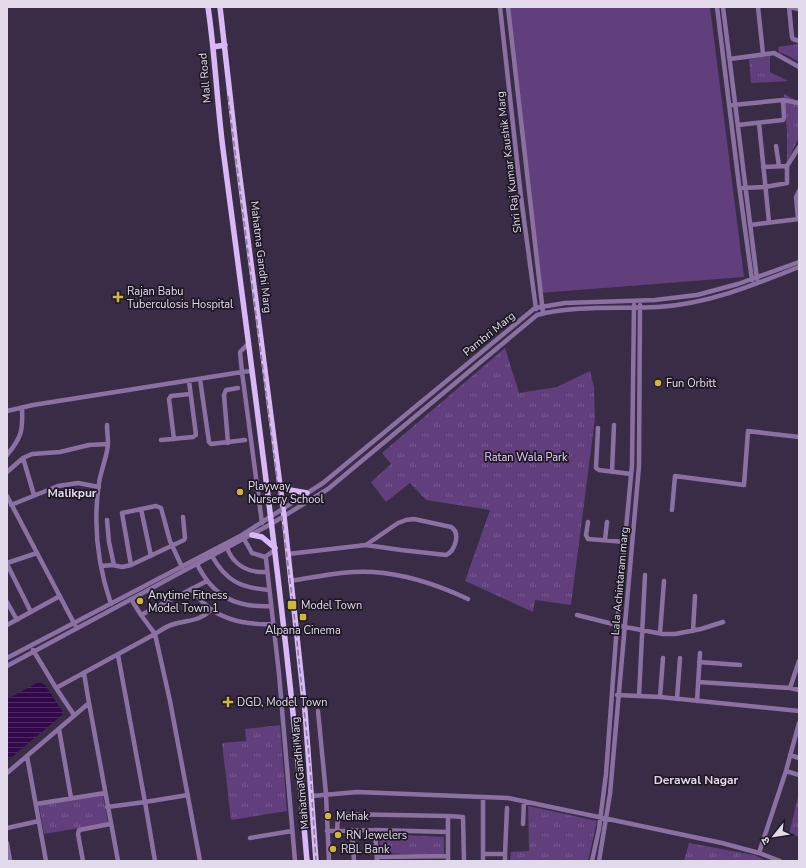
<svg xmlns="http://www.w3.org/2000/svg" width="806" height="868" viewBox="0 0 806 868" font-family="'Nunito Sans','Noto Sans Devanagari',sans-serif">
	<defs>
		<pattern id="park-tufts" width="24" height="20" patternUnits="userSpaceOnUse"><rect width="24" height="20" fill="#613f7c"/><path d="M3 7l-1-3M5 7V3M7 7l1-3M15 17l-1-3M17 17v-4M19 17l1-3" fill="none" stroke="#775a8f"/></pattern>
		<pattern id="water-rules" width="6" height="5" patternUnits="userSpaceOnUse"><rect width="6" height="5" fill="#31094a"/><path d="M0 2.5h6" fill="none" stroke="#4f2c64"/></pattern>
	</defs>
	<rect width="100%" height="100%" fill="#3a2c47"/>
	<!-- green -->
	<path fill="#613f7c" d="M 509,7 L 710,7 L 744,277 L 540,293 Z"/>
	<!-- park -->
	<path fill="url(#park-tufts)" d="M 799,44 L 799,62 L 785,54 L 779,53 L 778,47 Z
		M 770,56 L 770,72 L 788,81 L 751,83 L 749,59 Z
		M 784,94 L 799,102 L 799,137 L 787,163 L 787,132 Z
		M 505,348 L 519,393 L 557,387 L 590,371 L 594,387 L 595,418 L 571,605 L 535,600 L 533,612 L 465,581 L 490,510 L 426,500 L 410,483 L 386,502 L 371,482 L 391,464 L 382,453 Z
		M 280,725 L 287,811 L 231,820 L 222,743 L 246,741 L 245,729 Z
		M 103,795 L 108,823 L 44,834 L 39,805 Z
		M 798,797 L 799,797 L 799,837 L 789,834 Z
		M 528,806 L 597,821 L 588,861 L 510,861 L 511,852 L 529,851 Z
		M 379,834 L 444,837 L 444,855 L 380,853 Z
		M 689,843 L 754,855 L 765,860 L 684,861 Z"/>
	<!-- water -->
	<path fill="url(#water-rules)" d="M 37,683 L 41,683 L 45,685 L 63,712 L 62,715 L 7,761 L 7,699 Z"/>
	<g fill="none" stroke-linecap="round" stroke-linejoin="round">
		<!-- minor -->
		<path stroke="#8b71a1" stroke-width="4.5" d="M 500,7 L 521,197 L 536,309
			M 508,7 L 543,313
			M 717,7 L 739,185 L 752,280
			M 723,7 L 757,279
			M 758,7 L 763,54
			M 789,7 L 792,37 L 793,39 L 799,41
			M 789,7 L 799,9
			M 730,59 L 774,53 L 799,67
			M 733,105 L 783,100 L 799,103
			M 759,123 L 769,222
			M 738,125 L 783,120 L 784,117 L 783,100
			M 776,146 L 779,166
			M 763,167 L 787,166
			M 743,188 L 765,187 L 787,183 L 787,166 L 799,147
			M 798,219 L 796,197 L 799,191
			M 750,225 L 799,219
			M 252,371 L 242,372 L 262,523
			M 200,379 L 209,442 L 211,444 L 245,440
			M 7,411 L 33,405 L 242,372 L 240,352 L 249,343
			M 107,425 C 107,431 108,438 108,444 C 107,457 101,470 99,483 C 93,523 98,566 111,604
			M 598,428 L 596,468 L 599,470 L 631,474
			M 174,439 L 169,399 L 171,396 L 190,394
			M 161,440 L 193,437 L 196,435 L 189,381
			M 228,443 L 224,395 L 226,390 L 238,388
			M 7,455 C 22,437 23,430 22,408
			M 23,458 L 34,495
			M 7,472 L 23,458 L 32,454 L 60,452 L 89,445 L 108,444
			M 612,472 L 614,425
			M 7,496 L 75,625
			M 11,505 L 58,486 L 78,483 L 99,487
			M 141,509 L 151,556
			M 672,510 L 675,476 L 744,485 L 748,431 L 799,437
			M 107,520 L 109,542 L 114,565
			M 588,522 L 586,535 L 588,539 L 626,542
			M 244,539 L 252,553 L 265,557 L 266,559 L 279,674 L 295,861
			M 605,540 L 607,522
			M 227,548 C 234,566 249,573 267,572
			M 288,554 L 366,545 L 398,523 L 406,520 L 414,519 L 451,527 C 461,533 455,551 446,555 L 401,550 L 366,545
			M 212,556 C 226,581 241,588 269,590
			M 265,557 L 275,550
			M 7,563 L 37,553
			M 7,564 L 31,612
			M 197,564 C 213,596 235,608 271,606
			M 102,566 L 113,565 L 122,567 L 131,565
			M 182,567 L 170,541 L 161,508 L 156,506 L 122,513 L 131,565 L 184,540 L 185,538 L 183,517
			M 290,581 C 317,577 346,570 373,572 C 406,574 438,585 468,599
			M 191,589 C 196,595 202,602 208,607 C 227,622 250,625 273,624
			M 131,599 L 141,615 L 155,634 L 170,701 L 200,861
			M 7,602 L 17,620
			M 141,615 L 207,581
			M 577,615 L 625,627 L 663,634 L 675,634 L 701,629 L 723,622
			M 7,625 L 60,596
			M 693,631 L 695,596
			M 660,633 L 664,581
			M 33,650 L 56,688
			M 118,655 L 145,802 L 188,795
			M 7,658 L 242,535 L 323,483 L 535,308 L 565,303 L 655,300 L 697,295 L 738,284 L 799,262
			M 699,662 L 740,665
			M 7,666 L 271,524 L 328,489 L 537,315 C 576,305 618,309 658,307 C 708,304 754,285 799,267
			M 698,682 L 790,688 L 799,690
			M 790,688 L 799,661
			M 617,695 L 660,697 L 799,711
			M 639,696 L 645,575
			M 660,697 L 663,658
			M 677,699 L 680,658
			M 697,701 L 700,653
			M 89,703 L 118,861
			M 318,711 L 326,794 L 329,861
			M 74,715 L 56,688 L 155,634 C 160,631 165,627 171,625 C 188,619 197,623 211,610
			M 59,729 L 71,798
			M 790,755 L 799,758
			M 27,756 L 46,861
			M 786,771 L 799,775
			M 7,773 L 89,703 L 84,673
			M 312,796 L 357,792 L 508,798 L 722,843 L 759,853 L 780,861
			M 483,797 L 483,861
			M 36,804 L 105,793
			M 107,807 L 145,802 L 155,861
			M 448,816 L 463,817 L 464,861
			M 523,824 L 524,801
			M 7,828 L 39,821
			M 352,830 L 354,861
			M 375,830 L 448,832
			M 327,831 L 375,830 L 377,861
			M 337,831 L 338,815 L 339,814 L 448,816 L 448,861
			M 250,838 L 292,831
			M 7,843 L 10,861
			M 759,853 L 786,771 L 799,723
			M 483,854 L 505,854 L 507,808
			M 377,857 L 448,856
			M 83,861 L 78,834 L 79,830 L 110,824
			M 505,861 L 505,854
			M 592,861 L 599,829 L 606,774 L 617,625 L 632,465 L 634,305
			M 599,861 L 610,794 L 639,466 L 640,305"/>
		<!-- major -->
		<path stroke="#d8b9f5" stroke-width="5.5" d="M 208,7 C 215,54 217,102 223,149 C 254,386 287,623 307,861
			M 220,7 L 236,148 L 284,516 L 305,711 L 316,861
			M 213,47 L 225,45
			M 279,484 L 290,490 L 307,493
			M 252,535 L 262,537 L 275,548"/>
		<!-- rail -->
		<path stroke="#867b92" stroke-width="1.5" stroke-dasharray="6 3" stroke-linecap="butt" d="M 228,96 L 293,604 L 310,766 L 316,861"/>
	</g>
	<!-- markers -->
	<g fill="#d0b837" stroke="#1e1824" stroke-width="1.5">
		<path d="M116 291h4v4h4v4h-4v4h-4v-4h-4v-4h4z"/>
		<circle cx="658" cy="383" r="4"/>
		<circle cx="240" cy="492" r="4"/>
		<circle cx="140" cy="601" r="4"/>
		<rect x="287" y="600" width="10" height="10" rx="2"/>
		<rect x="299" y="613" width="8" height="8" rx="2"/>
		<path d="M226 696h4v4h4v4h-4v4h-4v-4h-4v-4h4z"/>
		<circle cx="328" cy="816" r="4"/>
		<circle cx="338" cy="835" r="4"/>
		<circle cx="333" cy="849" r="4"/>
	</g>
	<g text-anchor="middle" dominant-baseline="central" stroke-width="3.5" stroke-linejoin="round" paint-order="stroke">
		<!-- street labels -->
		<g font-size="11" fill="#e2daeb" stroke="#1e1824">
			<text transform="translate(205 78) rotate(-95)">Mall Road</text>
			<text transform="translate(509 162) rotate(-97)">Shri Raj Kumar Kaushik Marg</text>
			<text transform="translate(261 257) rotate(83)">Mahatma Gandhi Marg</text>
			<text transform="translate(489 334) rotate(-39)">Pambri Marg</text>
			<text transform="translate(620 581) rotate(-85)">Lala Achintaram marg</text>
			<text transform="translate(300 773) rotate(-95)">Mahatma Gandhi Marg</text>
		</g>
		<!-- poi labels -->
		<g font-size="11" fill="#e2daeb" stroke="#1e1824" text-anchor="start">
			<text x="127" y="291">Rajan Babu<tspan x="127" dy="13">Tuberculosis Hospital</tspan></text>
			<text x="666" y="383">Fun Orbitt</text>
			<text x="248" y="486">Playway<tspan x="248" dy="13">Nursery School</tspan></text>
			<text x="148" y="595">Anytime Fitness<tspan x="148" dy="13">Model Town 1</tspan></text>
			<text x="301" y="605">Model Town</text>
			<text x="303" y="630" text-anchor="middle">Alpana Cinema</text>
			<text x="237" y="702">DGD, Model Town</text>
			<text x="336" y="816">Mehak</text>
			<text x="346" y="835">RN Jewelers</text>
			<text x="341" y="849">RBL Bank</text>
		</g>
		<!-- park labels -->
		<g font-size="11" fill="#e7d3fa" stroke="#1e1824">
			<text x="526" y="457">Ratan Wala Park</text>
		</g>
		<!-- neighbourhood labels -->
		<g font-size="12" font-weight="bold" fill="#e2daeb" stroke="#1e1824">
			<text x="72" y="493">Malikpur</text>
			<text x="696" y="780">Derawal Nagar</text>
		</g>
	</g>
	<!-- border -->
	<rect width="806" height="868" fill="none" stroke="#e2daeb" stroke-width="16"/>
	<!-- north arrow -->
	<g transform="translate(774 836) rotate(240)" stroke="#1e1824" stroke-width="3" paint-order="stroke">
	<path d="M0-3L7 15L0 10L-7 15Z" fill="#e2daeb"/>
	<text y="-6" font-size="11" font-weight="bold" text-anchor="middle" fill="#e2daeb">उ</text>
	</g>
</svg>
